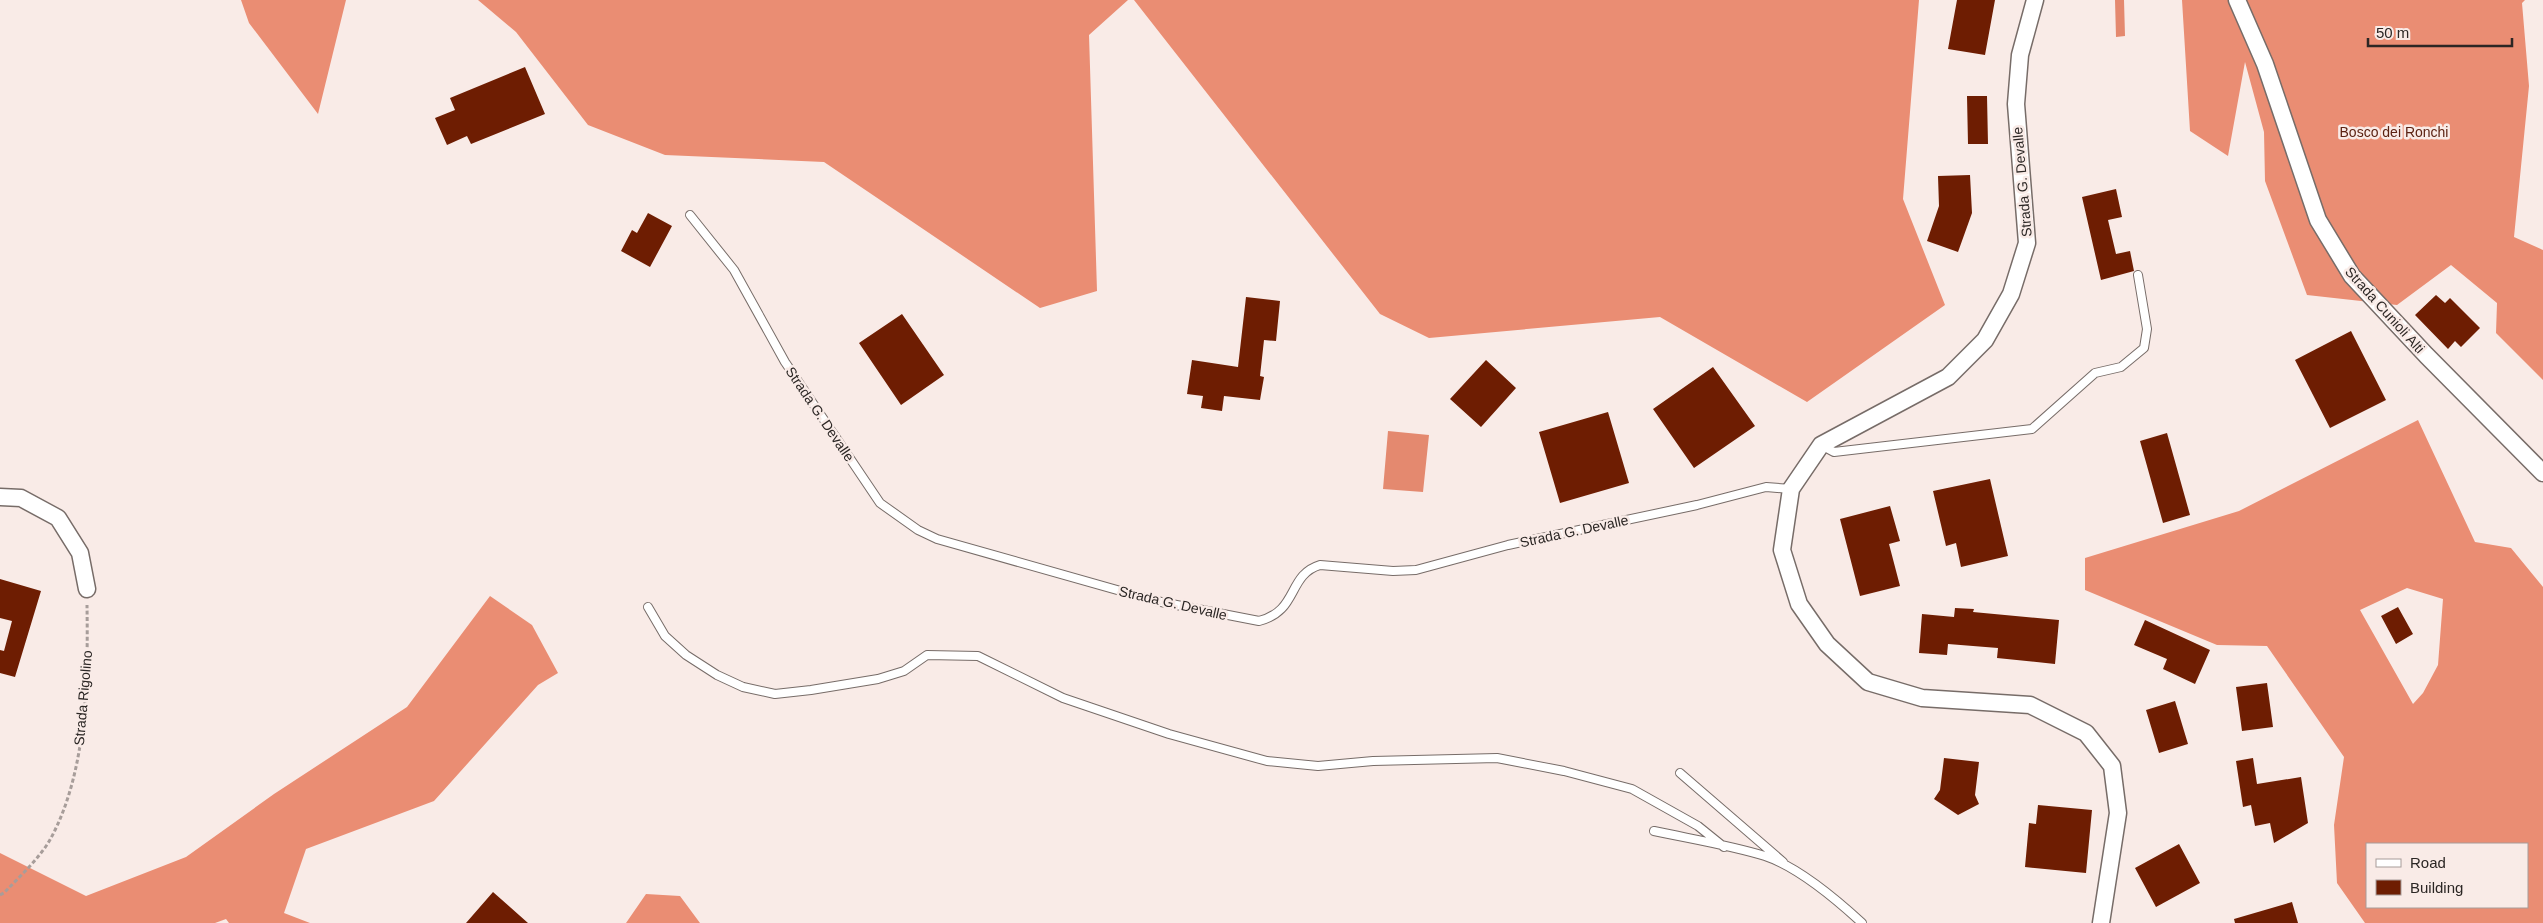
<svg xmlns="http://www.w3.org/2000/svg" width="2543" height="923" viewBox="0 0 2543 923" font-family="Arial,sans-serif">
	<rect width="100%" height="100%" fill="#f9ebe7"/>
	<!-- forest -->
	<path fill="#ea8d73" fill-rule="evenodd" d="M 241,0 L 346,0 L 318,114 L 249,23 Z
		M 478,0 L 1128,0 L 1089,35 L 1097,291 L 1040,308 L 824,162 L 665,155 L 588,125 L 516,32 Z
		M 1134,0 L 1919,0 L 1903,199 L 1945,305 L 1807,402 L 1660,317 L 1429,338 L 1380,314 Z
		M 2182,0 L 2525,0 L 2522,3 L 2529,86 L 2514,237 L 2543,250 L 2543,380 L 2496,333 L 2497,303 L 2451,265 L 2397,305 L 2307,295 L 2265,181 L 2264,132 L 2245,62 L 2228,156 L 2190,131 Z
		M 2418,420 L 2475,542 L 2511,548 L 2543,587 L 2543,923 L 2365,923 L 2337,883 L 2334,825 L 2344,757 L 2267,646 L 2217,645 L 2085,590 L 2085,558 L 2239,511 ZM 2407,588 L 2443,599 L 2438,665 L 2423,693 L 2413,704 L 2360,610 ZM 2367,844 L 2527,844 L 2527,907 L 2367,907 Z
		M 490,596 L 532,625 L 558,673 L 538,685 L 434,801 L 306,849 L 284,913 L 310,923 L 229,923 L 226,919 L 215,923 L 0,923 L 0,853 L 86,896 L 186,857 L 274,794 L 407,707 Z
		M 646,894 L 680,896 L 700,923 L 626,923 Z"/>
	<!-- water -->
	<path fill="#e4896f" d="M 2115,0 L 2124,0 L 2125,36 L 2116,37 Z
		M 1388,431 L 1429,435 L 1423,492 L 1383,489 Z"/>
	<!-- building -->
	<path fill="#6e1d02" d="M 1957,0 L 1995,0 L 1985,55 L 1948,49 Z
		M 525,67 L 545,114 L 471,144 L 467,136 L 447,145 L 435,118 L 455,110 L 450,98 Z
		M 1967,96 L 1987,96 L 1988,144 L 1968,144 Z
		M 1970,175 L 1972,213 L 1958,252 L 1927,241 L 1939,206 L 1938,176 Z
		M 2116,189 L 2122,217 L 2108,220 L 2116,254 L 2130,251 L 2134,271 L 2101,280 L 2082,197 Z
		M 648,213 L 672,226 L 650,267 L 621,251 L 632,230 L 637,233 Z
		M 2436,295 L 2445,303 L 2450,298 L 2480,328 L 2461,347 L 2455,341 L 2448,349 L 2415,315 Z
		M 1246,297 L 1280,301 L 1276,341 L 1264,340 L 1260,376 L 1264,377 L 1260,400 L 1224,396 L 1222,411 L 1201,408 L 1203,396 L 1187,394 L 1192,360 L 1238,367 Z
		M 902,314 L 944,375 L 901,405 L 859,343 Z
		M 2351,331 L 2386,400 L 2330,428 L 2295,360 Z
		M 1486,360 L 1516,388 L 1481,427 L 1450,399 Z
		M 1713,367 L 1755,426 L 1694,468 L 1653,409 Z
		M 1608,412 L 1629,483 L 1560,503 L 1539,432 Z
		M 2167,433 L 2190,515 L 2163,523 L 2140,441 Z
		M 1990,479 L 2008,556 L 1961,567 L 1956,543 L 1946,546 L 1933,491 Z
		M 1890,506 L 1900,541 L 1889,544 L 1900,586 L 1860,596 L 1840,519 Z
		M 0,579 L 41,591 L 15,677 L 0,673 L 0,650 L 4,651 L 12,621 L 0,618 Z
		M 2398,607 L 2413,634 L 2396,644 L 2381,616 Z
		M 1955,608 L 1974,609 L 1973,612 L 2059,620 L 2055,664 L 1997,658 L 1998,648 L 1948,644 L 1947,655 L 1919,653 L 1922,614 L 1954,617 Z
		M 2145,620 L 2210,650 L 2195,684 L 2163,669 L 2167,659 L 2134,645 Z
		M 2267,683 L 2273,727 L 2242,731 L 2236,687 Z
		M 2175,701 L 2188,744 L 2159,753 L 2146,710 Z
		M 1944,758 L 1979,762 L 1975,795 L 1979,804 L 1958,815 L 1934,799 L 1940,790 Z
		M 2253,758 L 2257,784 L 2301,777 L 2308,823 L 2274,843 L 2270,823 L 2255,826 L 2251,805 L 2243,807 L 2236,761 Z
		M 2038,805 L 2092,810 L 2086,873 L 2025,867 L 2029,823 L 2036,824 Z
		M 2179,844 L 2200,883 L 2156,907 L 2135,868 Z
		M 493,892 L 528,923 L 466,923 Z
		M 2292,902 L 2298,923 L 2235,923 L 2234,919 Z"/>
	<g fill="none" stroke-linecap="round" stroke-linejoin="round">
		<defs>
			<path id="service" d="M 690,215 L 734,270 L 785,362 L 880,503 L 918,530 L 937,539 L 1156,601 L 1259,621 C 1299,611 1287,575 1320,565 L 1393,571 L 1416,570 L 1508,545 L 1697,505 L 1766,487 L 1791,489
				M 1821,445 L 1834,452 L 2032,429 L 2095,373 L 2121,367 L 2144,348 L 2147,329 L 2138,275
				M 648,607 L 665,636 L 686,655 L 717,675 L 743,687 L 775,694 L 811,690 L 878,679 L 904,671 L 927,655 L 978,656 L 1063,698 L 1169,734 L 1267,761 L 1318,766 L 1373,761 L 1497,758 L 1564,771 L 1632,789 L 1698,826 L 1724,847
				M 1680,773 L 1783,862
				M 1654,831 C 1691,839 1729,845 1765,856 C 1798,867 1837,900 1862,923"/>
			<path id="minor" d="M 2035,0 L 2020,55 L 2016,104 L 2027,243 L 2011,294 L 1985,340 L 1948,377 L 1821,445 L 1791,489 L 1782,550 L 1799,604 L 1827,644 L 1868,682 L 1922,698 L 2030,705 L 2086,733 L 2112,766 L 2118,813 L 2101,923
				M 2237,0 L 2265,64 L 2318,220 L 2352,276 L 2426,355 L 2543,473
				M 0,497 L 21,498 L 58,518 L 80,553 L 87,589"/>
		</defs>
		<!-- service casing -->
		<use href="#service" stroke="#776c68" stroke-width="10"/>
		<!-- minor casing -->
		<use href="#minor" stroke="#776c68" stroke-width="19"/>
		<!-- path -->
		<path stroke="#a79d9a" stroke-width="3" stroke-dasharray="4 2.5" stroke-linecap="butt" d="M 0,895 L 4,893 C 20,876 40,858 51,838 C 87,771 88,680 87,605"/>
		<!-- service -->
		<use href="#service" stroke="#fff" stroke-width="8"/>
		<!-- minor -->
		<use href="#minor" stroke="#fff" stroke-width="16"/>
	</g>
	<g text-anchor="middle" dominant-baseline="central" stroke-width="5" stroke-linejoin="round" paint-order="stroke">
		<!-- park labels -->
		<g font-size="14" fill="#5c2212" stroke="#f9ebe7">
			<text x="2394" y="132">Bosco dei Ronchi</text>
		</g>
		<!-- street labels -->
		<g font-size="14" fill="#2b2624" stroke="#f9ebe7">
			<text transform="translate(2022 182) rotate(-95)">Strada G. Devalle</text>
			<text transform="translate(2385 310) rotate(48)">Strada Cunioli Alti</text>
			<text transform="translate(820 414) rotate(56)">Strada G. Devalle</text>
			<text transform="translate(1574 531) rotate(-12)">Strada G. Devalle</text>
			<text transform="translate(1173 603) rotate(13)">Strada G. Devalle</text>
			<text transform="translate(83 698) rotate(-85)">Strada Rigolino</text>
		</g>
	</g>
	<!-- legend -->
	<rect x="2366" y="843" width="162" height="65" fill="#f9ebe7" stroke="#a79c99"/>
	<rect x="2376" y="859" width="25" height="8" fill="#ffffff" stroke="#a79c99"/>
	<text x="2410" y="868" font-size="15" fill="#2b2624">Road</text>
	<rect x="2376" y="880" width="25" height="15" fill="#6e1d02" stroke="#a79c99"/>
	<text x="2410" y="893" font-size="15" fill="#2b2624">Building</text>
	<!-- scale -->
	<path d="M2368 38v8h144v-8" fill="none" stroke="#2b2624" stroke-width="2.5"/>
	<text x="2376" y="38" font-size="15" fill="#2b2624" stroke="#f9ebe7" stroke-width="4" paint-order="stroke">50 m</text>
</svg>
